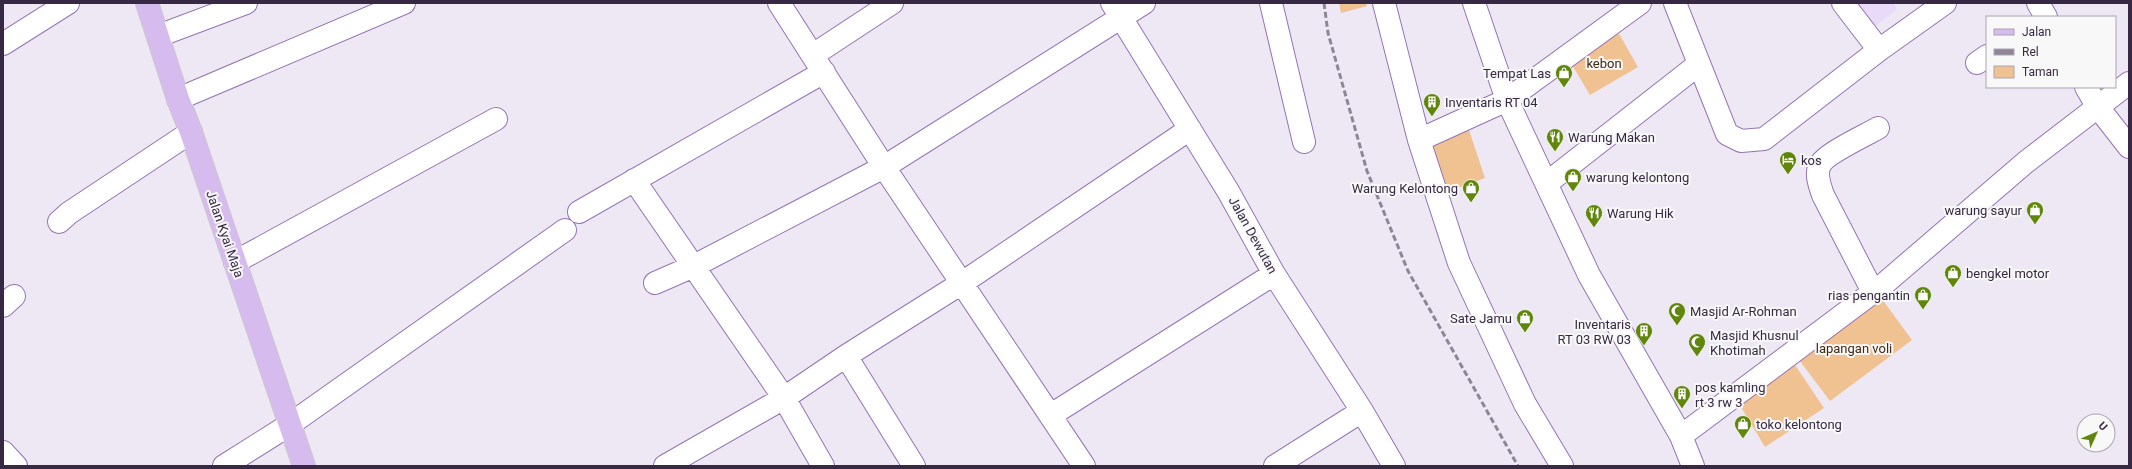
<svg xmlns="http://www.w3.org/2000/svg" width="2132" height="469" viewBox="0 0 2132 469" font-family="Roboto,sans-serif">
	<rect width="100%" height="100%" fill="#eee8f5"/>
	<!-- built -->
	<path fill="#e9daf8" d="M 1851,3 L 1893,3 L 1897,9 L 1872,29 Z"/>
	<!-- green -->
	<path fill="#f1c291" d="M 1339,3 L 1366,3 L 1367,6 L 1341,13 Z
		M 1618,32 L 1638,67 L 1590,95 L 1569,60 Z
		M 1468,127 L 1485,178 L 1444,193 L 1426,142 Z
		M 1879,295 L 1912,340 L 1830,401 L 1796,356 Z
		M 1791,359 L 1824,408 L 1765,447 L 1736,399 Z"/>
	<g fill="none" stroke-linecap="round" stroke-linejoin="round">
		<defs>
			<path id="minor" d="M 779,3 L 884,167 L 1084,466
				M 1112,3 L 1228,191 L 1274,274 L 1362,411 L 1394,466
				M 1271,3 L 1304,142
				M 1384,3 L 1419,140 L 1459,263 L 1525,404 L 1562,466
				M 1474,3 L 1507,100 L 1589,275 L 1681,436 L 1693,466
				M 1675,3 L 1727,134 L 1741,141 L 1764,139 L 1879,50 L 1945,3
				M 1843,3 L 1879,50
				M 2038,3 L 2046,17
				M 158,36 L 246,3
				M 3,44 L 68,3
				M 813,55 L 892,3
				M 1977,63 L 1987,56
				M 2086,87 L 2097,106 L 2129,147
				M 178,99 L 404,3
				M 1419,140 L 1507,100 L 1640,3
				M 634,180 L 784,398 L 823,466
				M 1547,183 L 1699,64
				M 579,212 L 824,72
				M 59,222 L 69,213 L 191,132
				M 235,262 L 496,119
				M 655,283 L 694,266 L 884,167 L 1144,3
				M 1873,292 L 1823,195 C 1820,186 1815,174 1820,165 C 1825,154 1866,135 1878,128
				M 3,306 L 14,296
				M 846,356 L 914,466
				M 1051,415 L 1274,274
				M 1681,436 L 1884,284 L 2026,162 L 2129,83
				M 3,452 L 16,466
				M 224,466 L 289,425 L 565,230
				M 665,466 L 784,398 L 846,356 L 962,283 L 1190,129
				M 1275,466 L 1362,411"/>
			<path id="major" d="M 147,3 L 178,99 L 191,132 L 304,466"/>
		</defs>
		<!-- minor casing -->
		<use href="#minor" stroke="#9474b1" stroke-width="24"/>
		<!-- major casing -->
		<use href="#major" stroke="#cbc7ce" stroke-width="24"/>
		<!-- minor -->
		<use href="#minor" stroke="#fff" stroke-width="22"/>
		<!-- major -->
		<use href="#major" stroke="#d6bbef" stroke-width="22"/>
		<!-- rail -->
		<path stroke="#8f8598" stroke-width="3" stroke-dasharray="6 3" stroke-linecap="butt" d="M 1324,3 L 1328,33 L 1367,171 L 1408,271 L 1518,466"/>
	</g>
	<!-- icons -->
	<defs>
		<symbol id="shop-pin" viewBox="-11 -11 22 30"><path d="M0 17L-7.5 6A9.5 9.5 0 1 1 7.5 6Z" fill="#60860c" stroke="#f8f8f8"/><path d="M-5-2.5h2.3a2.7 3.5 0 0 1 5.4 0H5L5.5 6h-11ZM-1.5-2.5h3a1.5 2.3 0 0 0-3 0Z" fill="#fff"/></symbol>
		<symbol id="building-pin" viewBox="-11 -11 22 30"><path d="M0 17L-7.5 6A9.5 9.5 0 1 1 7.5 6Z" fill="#60860c" stroke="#f8f8f8"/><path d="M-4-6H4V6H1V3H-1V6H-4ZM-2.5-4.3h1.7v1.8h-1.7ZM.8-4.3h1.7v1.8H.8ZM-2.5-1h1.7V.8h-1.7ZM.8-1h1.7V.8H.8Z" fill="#fff"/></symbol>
		<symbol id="restaurant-pin" viewBox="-11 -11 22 30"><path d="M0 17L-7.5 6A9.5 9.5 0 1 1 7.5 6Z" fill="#60860c" stroke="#f8f8f8"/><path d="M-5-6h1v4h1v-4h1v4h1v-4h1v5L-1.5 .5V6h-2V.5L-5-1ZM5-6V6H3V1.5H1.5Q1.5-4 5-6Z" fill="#fff"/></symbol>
		<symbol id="hotel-pin" viewBox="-11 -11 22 30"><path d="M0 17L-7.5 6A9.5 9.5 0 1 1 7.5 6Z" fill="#60860c" stroke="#f8f8f8"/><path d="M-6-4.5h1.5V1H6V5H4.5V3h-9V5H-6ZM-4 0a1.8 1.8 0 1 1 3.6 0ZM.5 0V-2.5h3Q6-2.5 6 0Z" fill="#fff"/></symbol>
		<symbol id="mosque-pin" viewBox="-11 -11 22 30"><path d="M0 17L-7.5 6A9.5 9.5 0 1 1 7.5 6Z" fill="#60860c" stroke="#f8f8f8"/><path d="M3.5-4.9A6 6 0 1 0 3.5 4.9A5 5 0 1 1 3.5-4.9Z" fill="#fff"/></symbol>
	</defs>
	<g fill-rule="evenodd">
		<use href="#shop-pin" x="1554" y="63" width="20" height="27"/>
		<use href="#building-pin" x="1422" y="92" width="20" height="27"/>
		<use href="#restaurant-pin" x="1545" y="127" width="20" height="27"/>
		<use href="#hotel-pin" x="1778" y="150" width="20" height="27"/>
		<use href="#shop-pin" x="1563" y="167" width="20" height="27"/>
		<use href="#shop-pin" x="1461" y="178" width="20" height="27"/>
		<use href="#shop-pin" x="2025" y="200" width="20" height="27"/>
		<use href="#restaurant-pin" x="1584" y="203" width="20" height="27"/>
		<use href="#shop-pin" x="1943" y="263" width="20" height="27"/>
		<use href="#shop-pin" x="1913" y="285" width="20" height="27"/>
		<use href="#mosque-pin" x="1667" y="301" width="20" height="27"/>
		<use href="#shop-pin" x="1515" y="308" width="20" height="27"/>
		<use href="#building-pin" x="1634" y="321" width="20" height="27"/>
		<use href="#mosque-pin" x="1687" y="332" width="20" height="27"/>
		<use href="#building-pin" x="1672" y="384" width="20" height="27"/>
		<use href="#shop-pin" x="1733" y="414" width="20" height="27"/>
	</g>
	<g text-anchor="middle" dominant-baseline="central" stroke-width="4" stroke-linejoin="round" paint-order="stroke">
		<!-- park labels -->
		<g font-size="13" fill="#412a11" stroke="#f8f8f8">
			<text x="1604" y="63">kebon</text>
			<text x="1854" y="348">lapangan voli</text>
		</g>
		<!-- poi labels -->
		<g font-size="13" fill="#372943" stroke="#f8f8f8" text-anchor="start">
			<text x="1551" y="73" text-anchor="end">Tempat Las</text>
			<text x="1445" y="102">Inventaris RT 04</text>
			<text x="1568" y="137">Warung Makan</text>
			<text x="1801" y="160">kos</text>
			<text x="1586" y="177">warung kelontong</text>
			<text x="1458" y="188" text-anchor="end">Warung Kelontong</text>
			<text x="2022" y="210" text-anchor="end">warung sayur</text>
			<text x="1607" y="213">Warung Hik</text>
			<text x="1966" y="273">bengkel motor</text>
			<text x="1910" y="295" text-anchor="end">rias pengantin</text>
			<text x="1690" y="311">Masjid Ar-Rohman</text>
			<text x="1512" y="318" text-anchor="end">Sate Jamu</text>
			<text x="1631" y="324" text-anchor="end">Inventaris<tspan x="1631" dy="15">RT 03 RW 03</tspan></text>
			<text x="1710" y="335">Masjid Khusnul<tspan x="1710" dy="15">Khotimah</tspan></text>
			<text x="1695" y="387">pos kamling<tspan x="1695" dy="15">rt 3 rw 3</tspan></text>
			<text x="1756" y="424">toko kelontong</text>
		</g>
		<!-- street labels -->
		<g font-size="13" fill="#372943" stroke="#f8f8f8">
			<text transform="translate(225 234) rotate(71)">Jalan Kyai Maja</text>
			<text transform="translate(1253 235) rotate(61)">Jalan Dewutan</text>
		</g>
	</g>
	<!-- border -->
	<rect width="2132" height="469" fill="none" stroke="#372943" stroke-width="8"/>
	<!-- legend -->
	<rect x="1986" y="16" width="130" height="72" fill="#f8f8f8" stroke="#aba5b0"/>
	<rect x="1994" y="29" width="20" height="6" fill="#d6bbef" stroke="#aba5b0"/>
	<text x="2022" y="36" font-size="12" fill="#372943">Jalan</text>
	<rect x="1994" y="49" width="20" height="6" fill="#8f8598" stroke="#aba5b0"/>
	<text x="2022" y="56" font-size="12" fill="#372943">Rel</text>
	<rect x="1994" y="66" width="20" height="12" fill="#f1c291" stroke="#aba5b0"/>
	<text x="2022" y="76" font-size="12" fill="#372943">Taman</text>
	<!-- north arrow -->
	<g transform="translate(2096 433) rotate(45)"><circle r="19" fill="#f8f8f8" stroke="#aba5b0"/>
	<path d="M0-3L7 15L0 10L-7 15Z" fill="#60860c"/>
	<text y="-6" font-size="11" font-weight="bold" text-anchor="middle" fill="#372943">U</text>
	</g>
</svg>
